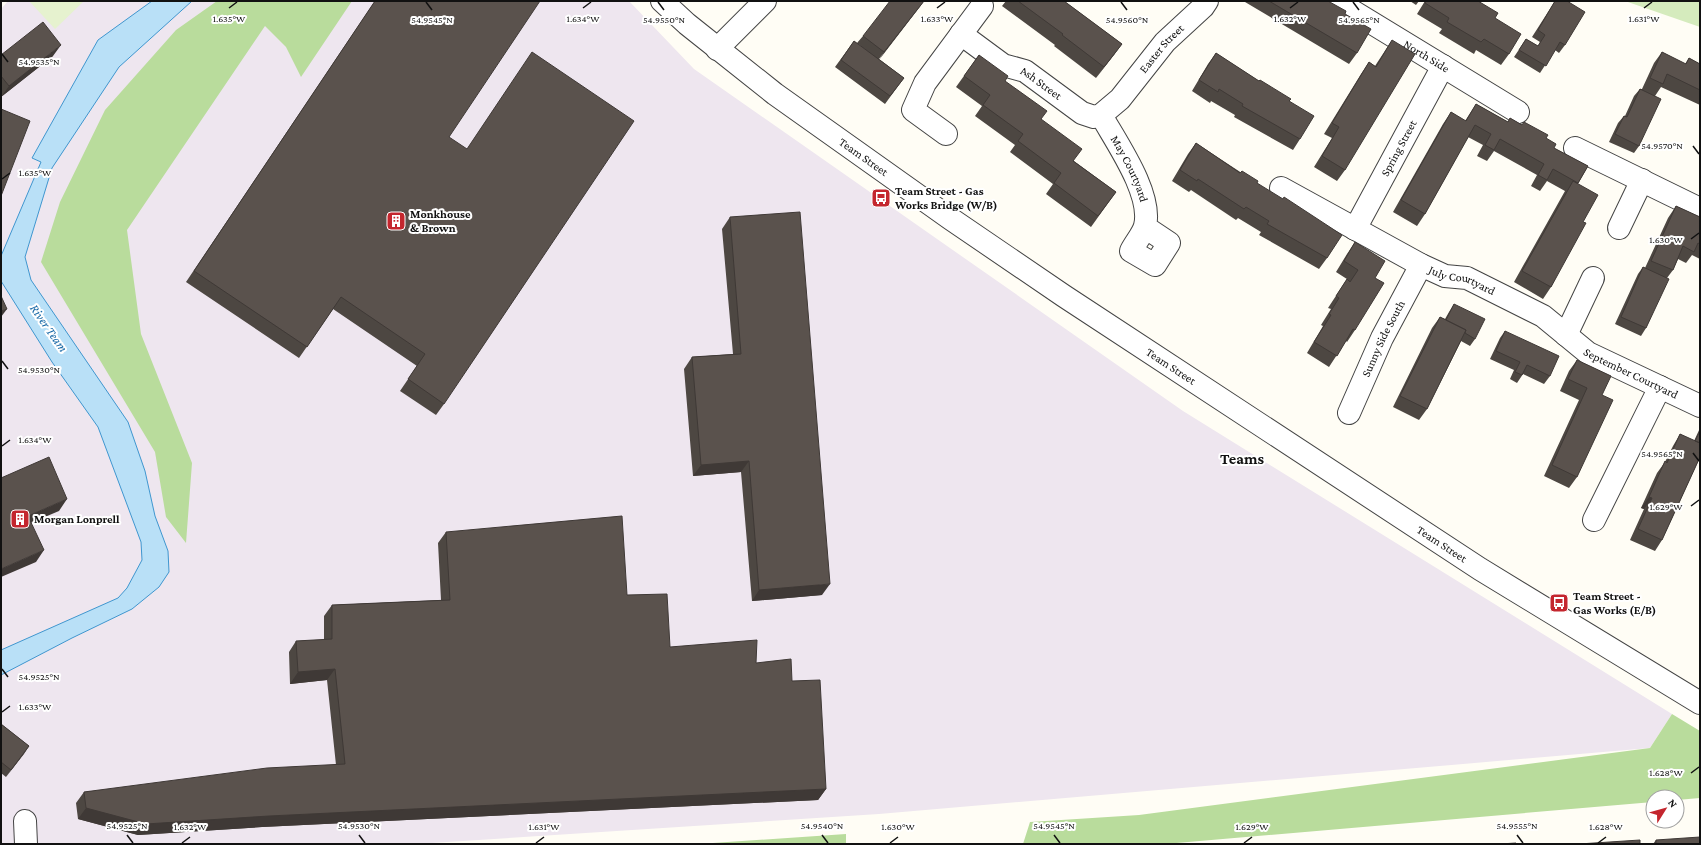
<svg xmlns="http://www.w3.org/2000/svg" width="1701" height="845" viewBox="0 0 1701 845" font-family="'Crimson Pro',serif">
	<rect width="100%" height="100%" fill="#fffdf5"/>
	<!-- industrial -->
	<path fill="#eee6ef" d="M 8,1 L 629,1 L 694,69 L 1183,411 L 1672,714 L 1650,748 L 879,814 L 416,844 L 1,844 L 1,9 Z"/>
	<!-- green -->
	<path fill="#d5ebbd" d="M 1626,1 L 1700,1 L 1700,27 L 1625,1 Z"/>
	<!-- forest -->
	<path fill="#b9dc9c" d="M 217,1 L 352,1 L 301,77 L 286,47 L 265,26 L 127,230 L 141,334 L 192,463 L 186,543 L 166,517 L 155,452 L 41,262 L 60,202 L 105,110 L 176,30 Z
		M 1672,714 L 1700,731 L 1700,798 L 1677,800 L 1677,797 L 1653,797 L 1653,802 L 1165,844 L 1023,844 L 1030,822 L 1139,815 L 1650,748 Z
		M 846,834 L 846,844 L 698,844 Z"/>
	<!-- pitch -->
	<path fill="#e6f2cf" d="M 31,1 L 84,1 L 55,29 L 30,2 Z"/>
	<!-- water -->
	<path fill="#b9e0f7" stroke="#3f96cf" d="M 152,1 L 192,1 L 119,67 L 52,168 L 25,257 L 31,280 L 128,422 L 145,471 L 155,516 L 168,551 L 169,572 L 159,587 L 132,609 L 72,638 L 1,675 L 1,650 L 118,598 L 127,588 L 142,560 L 141,542 L 98,427 L 52,362 L 1,281 L 1,256 L 41,162 L 32,158 L 98,40 Z"/>
	<g fill="none" stroke-linecap="round" stroke-linejoin="round">
		<defs>
			<g id="minor">
				<path id="s1" d="M 1336,1 L 1518,112"/>
				<path id="s2" d="M 961,34 L 1003,65 L 1025,71 L 1082,113 L 1094,117 L 1101,115 L 1120,99 L 1165,42 L 1203,7 L 1207,1"/>
				<path d="M 717,49 L 765,1"/>
				<path id="s3" d="M 1101,115 C 1116,142 1153,194 1145,226 C 1143,234 1135,243 1131,251 L 1155,265 L 1169,243 L 1145,227"/>
				<path d="M 946,134 L 913,110 L 925,83 L 982,6"/>
				<path d="M 1575,148 L 1700,209"/>
				<path id="s4" d="M 1281,188 L 1421,265 L 1445,276 L 1467,278 L 1543,316 L 1588,353 L 1700,406"/>
				<path d="M 1619,228 L 1642,180"/>
				<path id="s5" d="M 1355,229 L 1443,66"/>
				<path d="M 1566,335 L 1593,278"/>
				<path id="s6" d="M 1349,413 L 1382,338 L 1421,265"/>
				<path d="M 1594,520 L 1660,387"/>
				<path d="M 25,821 L 26,844"/>
			</g>
			<g id="tertiary">
				<path id="s7" d="M 662,1 L 687,24 L 775,94 L 951,219 L 1064,296 L 1480,569 L 1700,703"/>
			</g>
		</defs>
		<!-- minor casing -->
		<use href="#minor" stroke="#444" stroke-width="24"/>
		<!-- tertiary casing -->
		<use href="#tertiary" stroke="#444" stroke-width="24"/>
		<!-- minor -->
		<use href="#minor" stroke="#fff" stroke-width="22"/>
		<!-- tertiary -->
		<use href="#tertiary" stroke="#fff" stroke-width="22"/>
	</g>
	<!-- wall -->
	<path fill="#4d4742" d="M 375,1 L 449,137 L 444,404 L 436,415 L 400,391 L 417,366 L 333,309 L 299,358 L 186,282 Z
		M 924,1 L 879,59 L 904,78 L 885,104 L 835,67 L 854,41 L 867,51 L 857,43 L 863,36 Z
		M 1006,1 L 1064,1 L 1122,44 L 1096,78 L 1054,46 L 1055,45 L 1002,6 Z
		M 1246,1 L 1328,1 L 1345,14 L 1357,53 L 1349,64 L 1245,2 Z
		M 1410,1 L 1419,1 L 1416,5 Z
		M 1425,1 L 1478,1 L 1495,18 L 1509,54 L 1501,65 L 1476,50 L 1474,54 L 1439,33 L 1442,29 L 1417,14 Z
		M 1555,1 L 1567,1 L 1565,45 L 1559,53 L 1555,50 L 1540,73 L 1514,57 L 1526,39 L 1538,46 L 1540,42 L 1532,37 Z
		M 1392,40 L 1345,170 L 1337,181 L 1314,167 L 1332,138 L 1324,134 L 1361,74 L 1369,62 L 1375,66 Z
		M 1662,52 L 1685,64 L 1689,58 L 1700,64 L 1700,105 L 1661,87 L 1655,96 L 1639,146 L 1634,153 L 1609,142 L 1618,123 L 1624,116 L 1625,116 L 1634,96 L 1640,89 L 1642,89 L 1654,63 Z
		M 1216,53 L 1259,81 L 1289,101 L 1300,139 L 1293,150 L 1234,117 L 1235,115 L 1211,101 L 1210,103 L 1192,91 L 1208,64 Z
		M 1,55 L 53,56 L 1,97 Z
		M 979,55 L 1005,81 L 1041,119 L 1074,161 L 1116,192 L 1091,227 L 1046,194 L 1053,184 L 1010,152 L 1015,145 L 975,116 L 982,106 L 956,87 Z
		M 1476,104 L 1508,122 L 1510,118 L 1546,138 L 1554,148 L 1588,166 L 1578,184 L 1583,222 L 1551,287 L 1543,299 L 1514,282 L 1565,191 L 1547,181 L 1540,191 L 1531,186 L 1537,175 L 1494,151 L 1487,161 L 1477,156 L 1483,145 L 1468,137 L 1425,214 L 1417,226 L 1393,212 L 1443,124 L 1451,112 L 1465,121 Z
		M 1196,143 L 1257,183 L 1327,258 L 1319,269 L 1259,235 L 1261,232 L 1238,218 L 1236,220 L 1191,190 L 1189,192 L 1172,181 L 1188,154 Z
		M 1676,206 L 1700,217 L 1700,259 L 1692,255 L 1686,263 L 1678,259 L 1673,270 L 1667,278 L 1646,328 L 1641,336 L 1615,324 L 1638,274 L 1643,267 L 1645,268 L 1668,218 Z
		M 730,217 L 822,595 L 752,601 L 741,472 L 693,476 L 684,369 L 692,357 L 733,354 L 722,229 Z
		M 1355,242 L 1375,278 L 1355,330 L 1347,342 L 1346,341 L 1329,367 L 1307,353 L 1323,326 L 1321,325 L 1331,309 L 1328,308 L 1347,279 L 1350,281 L 1336,272 L 1347,254 Z
		M 1454,304 L 1475,339 L 1470,346 L 1461,341 L 1427,409 L 1419,420 L 1393,407 L 1432,328 L 1440,317 L 1445,319 L 1449,312 Z
		M 1505,331 L 1550,376 L 1544,384 L 1523,374 L 1517,383 L 1510,379 L 1514,370 L 1490,359 L 1500,338 Z
		M 1577,360 L 1602,395 L 1577,477 L 1569,488 L 1544,476 L 1579,400 L 1560,391 L 1569,371 Z
		M 1700,428 L 1700,457 L 1662,540 L 1655,551 L 1630,540 L 1644,509 L 1641,508 L 1657,473 L 1665,462 L 1673,446 L 1680,434 L 1694,441 Z
		M 446,532 L 627,595 L 670,647 L 756,663 L 792,681 L 826,789 L 818,800 L 262,827 L 138,835 L 78,819 L 76,803 L 84,792 L 336,765 L 327,680 L 290,684 L 289,652 L 296,641 L 324,640 L 324,616 L 332,605 L 441,600 L 438,543 Z
		M 1,724 L 29,746 L 6,777 L 1,773 Z
		M 1656,840 L 1700,844 L 1653,844 Z"/>
	<!-- shaded-wall -->
	<path fill="#3f3936" d="M 924,1 L 922,4 L 879,60 L 884,52 Z
		M 1122,44 L 1114,55 L 1096,78 L 1104,67 Z
		M 61,45 L 53,56 L 1,97 L 9,86 Z
		M 7,309 L 1,317 L 1,311 Z
		M 749,461 L 741,472 L 693,476 L 701,465 Z
		M 1649,497 L 1652,498 L 1644,509 L 1641,508 Z
		M 67,499 L 59,511 L 21,527 L 28,516 Z
		M 44,550 L 36,562 L 1,577 L 1,569 Z
		M 830,584 L 822,595 L 752,601 L 759,590 Z
		M 335,669 L 327,680 L 290,684 L 298,672 Z
		M 29,746 L 24,754 L 6,777 L 11,770 Z
		M 826,789 L 818,800 L 262,827 L 138,835 L 78,819 L 86,808 L 269,816 Z"/>
	<!-- building -->
	<path fill="#5a524d" stroke="#3f3936" d="M 375,1 L 540,1 L 449,137 L 467,149 L 532,52 L 634,121 L 444,404 L 408,379 L 425,354 L 341,297 L 307,347 L 194,271 Z
		M 890,1 L 924,1 L 884,52 L 863,36 Z
		M 1018,1 L 1064,1 L 1122,44 L 1104,67 L 1062,35 L 1063,34 Z
		M 1269,1 L 1328,1 L 1346,11 L 1345,14 L 1371,29 L 1357,53 Z
		M 1426,1 L 1478,1 L 1498,13 L 1495,18 L 1521,34 L 1509,54 L 1484,39 L 1481,42 L 1447,22 L 1449,18 L 1425,3 Z
		M 1555,1 L 1567,1 L 1585,12 L 1565,45 L 1560,42 L 1546,66 L 1519,50 L 1526,39 L 1538,46 L 1545,35 L 1538,30 Z
		M 43,22 L 61,45 L 9,86 L 1,76 L 1,55 Z
		M 1392,40 L 1415,54 L 1345,170 L 1322,156 L 1339,127 L 1332,123 L 1369,62 L 1376,67 Z
		M 854,41 L 904,78 L 890,96 L 841,60 Z
		M 1662,52 L 1686,64 L 1689,58 L 1700,64 L 1700,90 L 1667,74 L 1663,84 L 1650,78 Z
		M 1216,53 L 1259,81 L 1260,80 L 1291,99 L 1289,101 L 1314,116 L 1300,139 L 1242,106 L 1243,104 L 1219,89 L 1218,92 L 1199,80 Z
		M 979,55 L 1008,76 L 1005,81 L 1047,111 L 1041,119 L 1082,149 L 1073,161 L 1116,192 L 1098,216 L 1054,183 L 1061,173 L 1018,141 L 1023,134 L 983,105 L 990,95 L 964,76 Z
		M 1640,89 L 1661,99 L 1639,146 L 1615,134 L 1624,116 L 1627,117 Z
		M 1476,104 L 1508,122 L 1510,118 L 1522,125 L 1524,122 L 1548,135 L 1546,138 L 1556,144 L 1554,148 L 1588,166 L 1578,183 L 1553,169 L 1547,180 L 1538,175 L 1544,164 L 1500,139 L 1494,150 L 1485,145 L 1491,134 L 1475,125 L 1425,214 L 1401,200 L 1451,112 L 1466,121 Z
		M 1,109 L 30,121 L 1,196 Z
		M 1196,143 L 1240,173 L 1242,171 L 1258,181 L 1257,183 L 1283,199 L 1284,197 L 1342,235 L 1327,258 L 1267,224 L 1269,221 L 1246,207 L 1244,209 L 1198,179 L 1197,181 L 1180,170 Z
		M 1573,181 L 1598,195 L 1583,222 L 1586,223 L 1551,287 L 1522,271 Z
		M 1676,206 L 1700,217 L 1700,244 L 1698,243 L 1694,252 L 1683,246 L 1673,270 L 1651,261 Z
		M 800,212 L 830,584 L 759,590 L 749,461 L 701,465 L 692,357 L 741,354 L 730,217 Z
		M 1355,242 L 1385,261 L 1375,278 L 1384,283 L 1355,330 L 1353,329 L 1337,356 L 1314,342 L 1331,315 L 1329,314 L 1339,298 L 1336,296 L 1347,279 L 1350,282 L 1358,270 L 1344,261 Z
		M 1643,267 L 1669,279 L 1646,328 L 1621,317 Z
		M 1,296 L 7,309 L 1,311 Z
		M 1454,304 L 1485,319 L 1475,339 L 1465,333 L 1466,330 L 1446,320 Z
		M 1440,317 L 1466,330 L 1427,409 L 1400,396 Z
		M 1505,331 L 1559,356 L 1550,376 L 1527,365 L 1522,375 L 1515,372 L 1520,362 L 1496,351 Z
		M 1577,360 L 1611,376 L 1602,395 L 1613,400 L 1577,477 L 1552,465 L 1587,388 L 1568,379 Z
		M 1700,431 L 1700,443 L 1695,441 Z
		M 1680,434 L 1700,443 L 1700,457 L 1662,540 L 1638,529 L 1652,498 L 1649,497 L 1665,461 L 1667,463 Z
		M 49,457 L 67,499 L 28,516 L 44,550 L 1,569 L 1,478 Z
		M 622,516 L 627,595 L 667,594 L 670,647 L 757,640 L 756,663 L 791,659 L 792,681 L 820,680 L 826,789 L 269,816 L 146,824 L 86,808 L 84,792 L 267,768 L 345,764 L 335,669 L 298,672 L 296,641 L 332,639 L 332,605 L 450,600 L 446,532 Z
		M 1,724 L 29,746 L 11,770 L 1,762 Z
		M 1700,837 L 1700,844 L 1656,844 L 1656,840 Z
		M 1640,840 L 1640,844 L 1579,844 Z
		M 1516,843 L 1516,844 L 1500,844 Z"/>
	<!-- ticks -->
	<path fill="none" stroke="#111" stroke-width="1.5" d="M 426,2 L 432,10M 658,2 L 664,10M 1121,2 L 1127,10M 1353,2 L 1359,10M 229,8 L 237,2M 583,8 L 591,2M 937,8 L 945,2M 1290,8 L 1298,2M 1644,8 L 1652,2M 2,54 L 8,62M 1693,146 L 1699,154M 2,179 L 10,173M 1691,239 L 1699,233M 2,361 L 8,369M 2,446 L 10,440M 1693,453 L 1699,461M 1691,506 L 1699,500M 2,669 L 8,677M 2,712 L 10,706M 1691,773 L 1699,767M 127,835 L 133,843M 359,835 L 365,843M 822,835 L 828,843M 1054,835 L 1060,843M 1517,835 L 1523,843M 182,843 L 190,837M 536,843 L 544,837M 890,843 L 898,837M 1244,843 L 1252,837M 1598,843 L 1606,837"/>
	<!-- icons -->
	<defs>
		<symbol id="bus-square" viewBox="-11 -11 22 22"><rect x="-9" y="-9" width="18" height="18" rx="4" fill="#c4262e" stroke="#fff"/><path d="M-5-6H5V4H4V6H2V4H-2V6H-4V4H-5ZM-3.5-4V0h7V-4ZM-3.5 1.2v1.5H-2V1.2ZM2 1.2v1.5H3.5V1.2Z" fill="#fff"/></symbol>
		<symbol id="building-square" viewBox="-11 -11 22 22"><rect x="-9" y="-9" width="18" height="18" rx="4" fill="#c4262e" stroke="#fff"/><path d="M-4-6H4V6H1V3H-1V6H-4ZM-2.5-4.3h1.7v1.8h-1.7ZM.8-4.3h1.7v1.8H.8ZM-2.5-1h1.7V.8h-1.7ZM.8-1h1.7V.8H.8Z" fill="#fff"/></symbol>
	</defs>
	<g fill-rule="evenodd">
		<use href="#bus-square" x="870" y="187" width="22" height="22"/>
		<use href="#building-square" x="385" y="210" width="22" height="22"/>
		<use href="#building-square" x="9" y="508" width="22" height="22"/>
		<use href="#bus-square" x="1548" y="592" width="22" height="22"/>
	</g>
	<g text-anchor="middle" dominant-baseline="central" stroke-width="4" stroke-linejoin="round" paint-order="stroke">
		<!-- street labels -->
		<g font-size="12" fill="#111" stroke="#fff">
			<text stroke="none"><textPath href="#s2" startOffset="256">Easter Street</textPath></text>
			<text stroke="none"><textPath href="#s1" startOffset="106">North Side</textPath></text>
			<text stroke="none"><textPath href="#s2" startOffset="95">Ash Street</textPath></text>
			<text stroke="none"><textPath href="#s5" startOffset="92">Spring Street</textPath></text>
			<text stroke="none"><textPath href="#s7" startOffset="255">Team Street</textPath></text>
			<text stroke="none"><textPath href="#s3" startOffset="61">May Courtyard</textPath></text>
			<text stroke="none"><textPath href="#s4" startOffset="204">July Courtyard</textPath></text>
			<text stroke="none"><textPath href="#s6" startOffset="82">Sunny Side South</textPath></text>
			<text stroke="none"><textPath href="#s7" startOffset="627">Team Street</textPath></text>
			<text stroke="none"><textPath href="#s4" startOffset="399">September Courtyard</textPath></text>
			<text stroke="none"><textPath href="#s7" startOffset="951">Team Street</textPath></text>
		</g>
		<!-- poi labels -->
		<g font-size="12" font-weight="bold" fill="#111" stroke="#fff" text-anchor="start">
			<text x="895" y="191">Team Street - Gas<tspan x="895" dy="14">Works Bridge (W/B)</tspan></text>
			<text x="410" y="214">Monkhouse<tspan x="410" dy="14">&amp; Brown</tspan></text>
			<text x="34" y="519">Morgan Lonprell</text>
			<text x="1573" y="596">Team Street -<tspan x="1573" dy="14">Gas Works (E/B)</tspan></text>
		</g>
		<!-- water labels -->
		<g font-size="13" font-style="italic" fill="#1768a6" stroke="#fff">
			<text transform="translate(49 328) rotate(55)">River Team</text>
		</g>
		<!-- district labels -->
		<g font-size="16" font-weight="bold" fill="#111" stroke="#fff">
			<text x="1242" y="458">Teams</text>
		</g>
	</g>
	<g font-size="10" text-anchor="middle" fill="#111" stroke="#fff" stroke-width="4" stroke-linejoin="round" paint-order="stroke">
		<text x="229" y="22">1.635°W</text>
		<text x="937" y="22">1.633°W</text>
		<text x="1290" y="22">1.632°W</text>
		<text x="1644" y="22">1.631°W</text>
		<text x="583" y="22">1.634°W</text>
		<text x="432" y="23">54.9545°N</text>
		<text x="664" y="23">54.9550°N</text>
		<text x="1127" y="23">54.9560°N</text>
		<text x="1359" y="23">54.9565°N</text>
		<text x="39" y="65">54.9535°N</text>
		<text x="1662" y="149">54.9570°N</text>
		<text x="35" y="176">1.635°W</text>
		<text x="1666" y="243">1.630°W</text>
		<text x="39" y="373">54.9530°N</text>
		<text x="35" y="443">1.634°W</text>
		<text x="1662" y="457">54.9565°N</text>
		<text x="1666" y="510">1.629°W</text>
		<text x="39" y="680">54.9525°N</text>
		<text x="35" y="710">1.633°W</text>
		<text x="1666" y="776">1.628°W</text>
		<text x="127" y="829">54.9525°N</text>
		<text x="359" y="829">54.9530°N</text>
		<text x="822" y="829">54.9540°N</text>
		<text x="1054" y="829">54.9545°N</text>
		<text x="1517" y="829">54.9555°N</text>
		<text x="190" y="830">1.632°W</text>
		<text x="544" y="830">1.631°W</text>
		<text x="898" y="830">1.630°W</text>
		<text x="1252" y="830">1.629°W</text>
		<text x="1606" y="830">1.628°W</text>
	</g>
	<!-- border -->
	<rect width="1701" height="845" fill="none" stroke="#111111" stroke-width="4"/>
	<!-- north arrow -->
	<g transform="translate(1665 809) rotate(53)"><circle r="19" fill="#ffffff" stroke="#a0a0a0"/>
	<path d="M0-3L7 15L0 10L-7 15Z" fill="#c4262e"/>
	<text y="-6" font-size="11" font-weight="bold" text-anchor="middle" fill="#111111">N</text>
	</g>
</svg>
